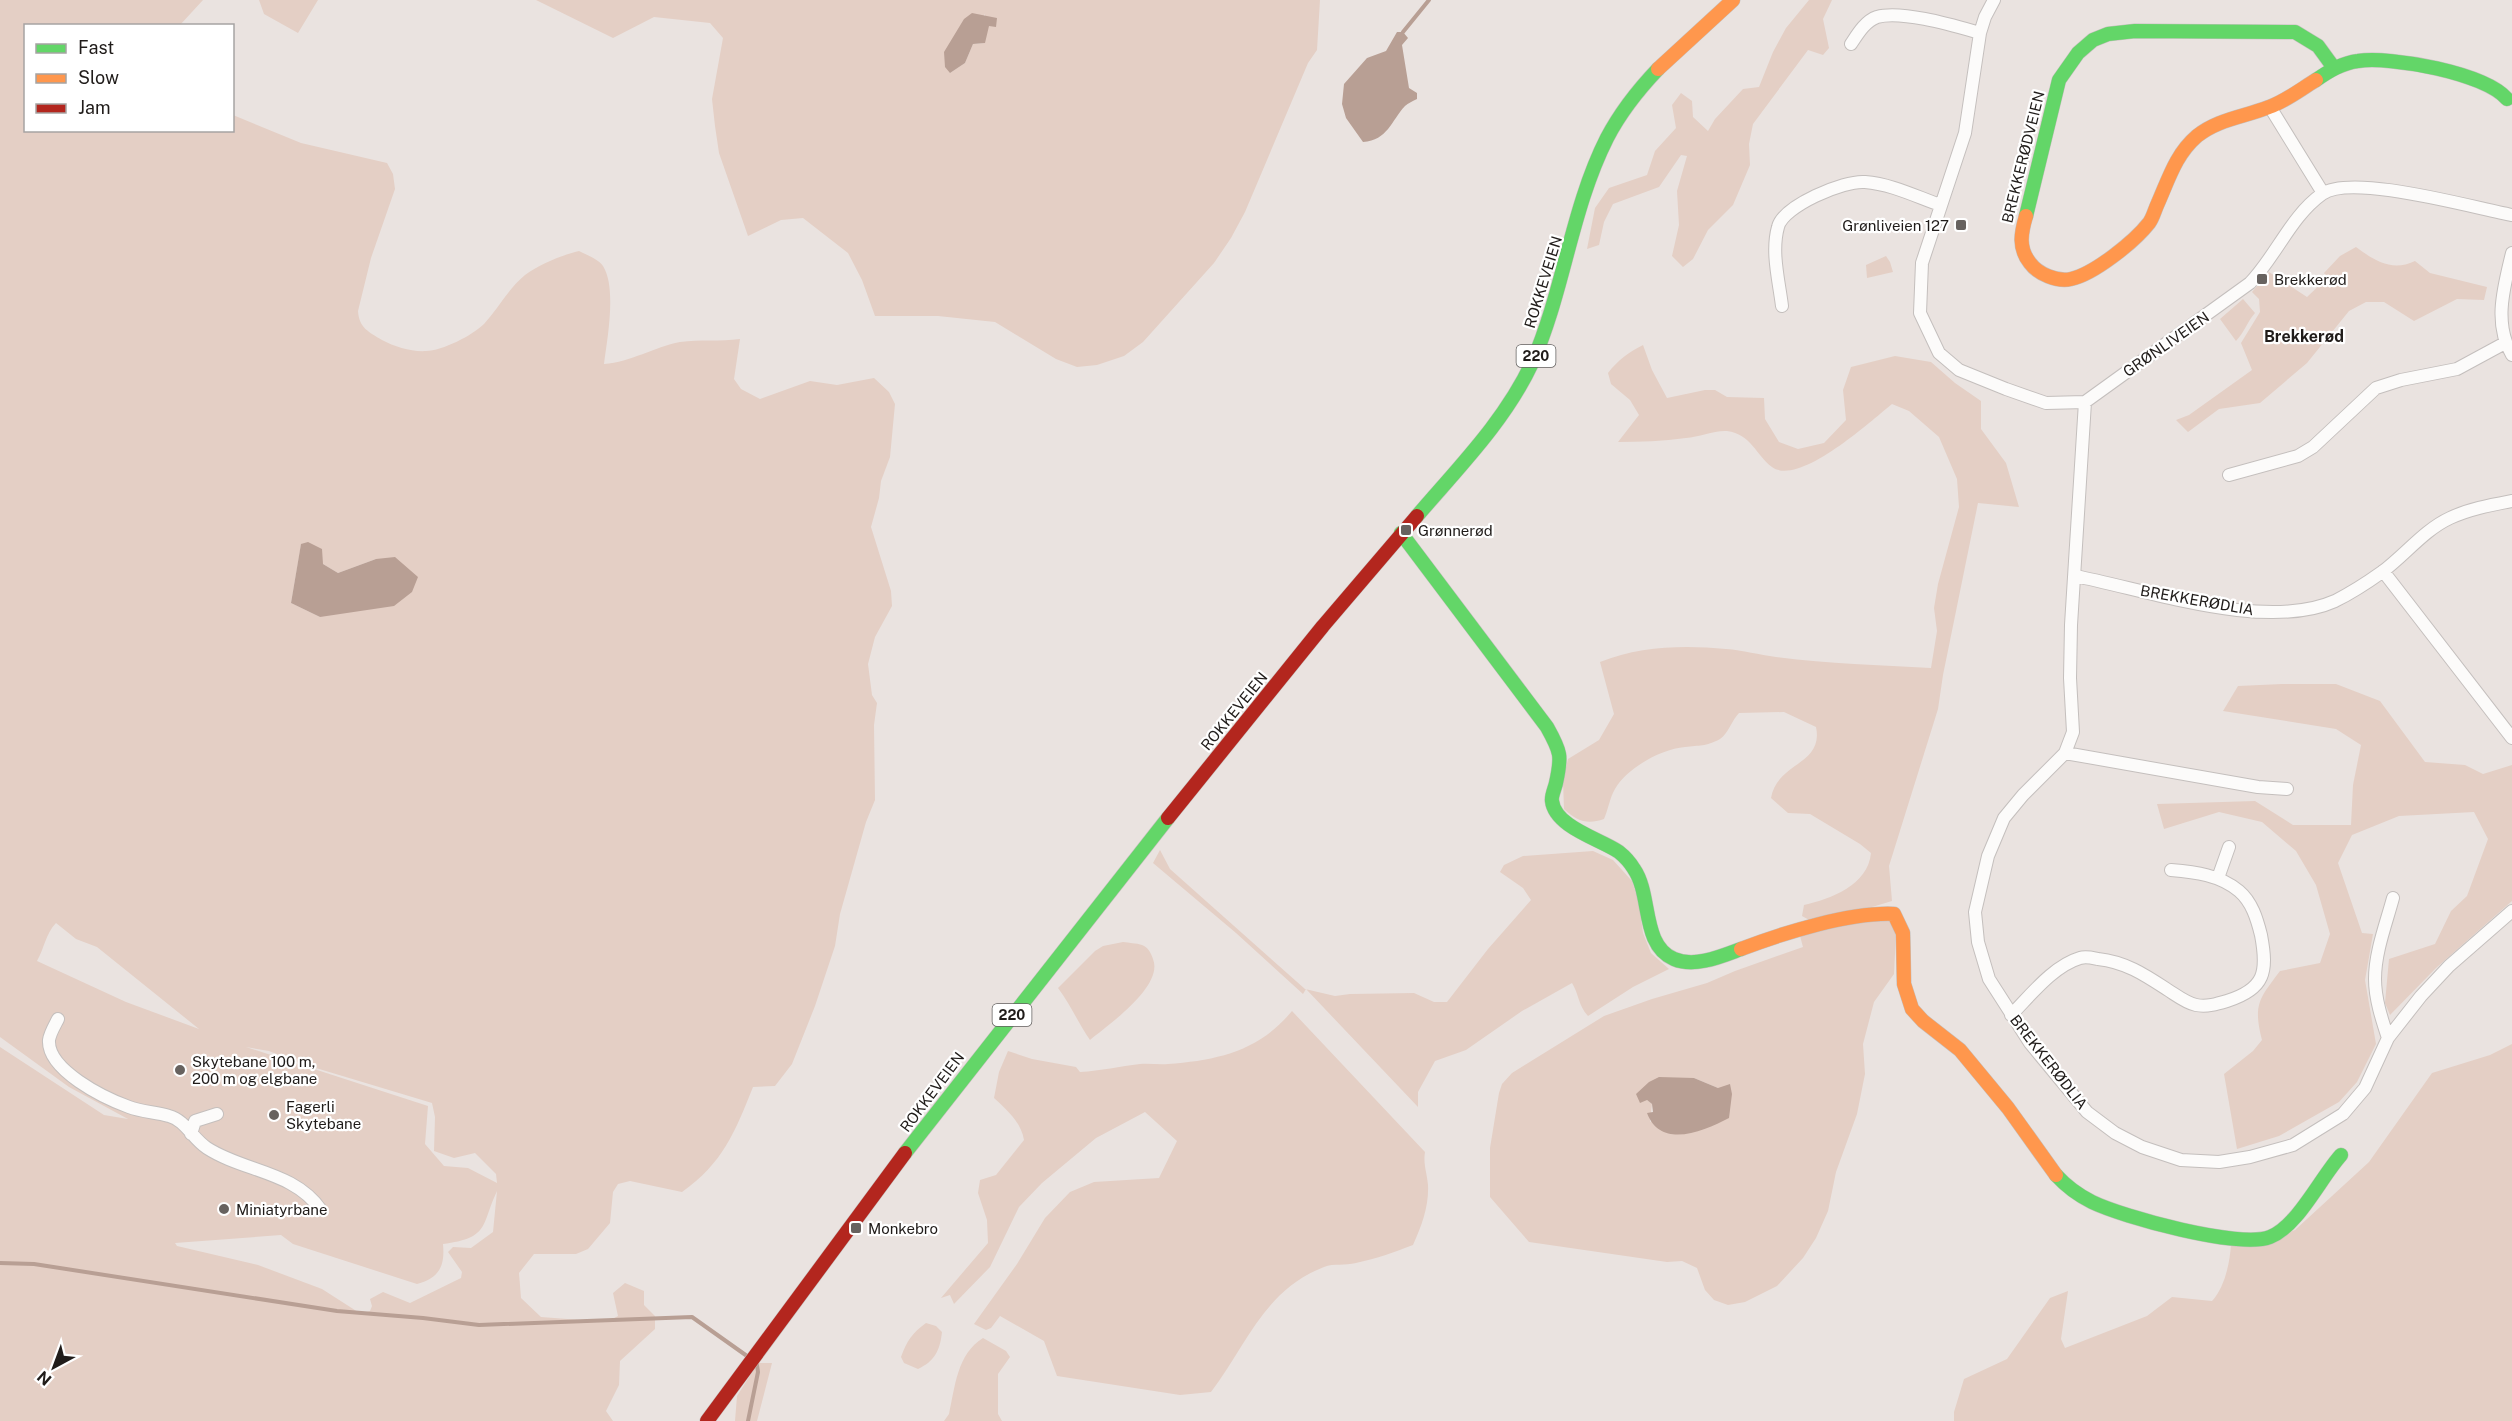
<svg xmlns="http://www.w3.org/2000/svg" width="2512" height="1421" viewBox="0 0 2512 1421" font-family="'Public Sans',sans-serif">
	<rect width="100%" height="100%" fill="#eae3e0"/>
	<!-- green -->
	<path fill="#e4cfc5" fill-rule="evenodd" d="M 0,0 L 203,0 L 180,25 L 26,26 L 26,130 L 232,130 L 233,115 L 301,143 L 387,163 L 393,174 L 395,189 L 371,258 L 358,311 C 359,328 369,332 382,340 C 395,347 412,352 426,351 C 442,351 473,335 484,324 C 498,309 508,289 525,275 C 540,264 562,255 579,251 C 587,255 598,259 603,266 C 617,288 607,340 604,364 C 631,362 654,347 680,342 C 700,339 720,342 740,339 L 734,379 L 741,389 L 760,399 L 810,381 L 837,385 L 874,378 L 889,392 L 895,404 L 890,457 L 881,481 L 879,498 L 871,527 L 891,591 L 892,606 L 875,637 L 868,664 L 872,695 L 877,703 L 874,725 L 875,800 L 866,822 L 840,914 L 835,946 L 815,1006 L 792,1064 L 775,1086 L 753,1087 C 735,1132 723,1163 682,1192 L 630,1181 L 618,1184 L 613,1192 L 610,1223 L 588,1249 L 576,1254 L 534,1254 L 519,1273 L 521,1298 L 541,1317 L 607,1322 L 618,1316 L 613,1293 L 625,1283 L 644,1291 L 644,1305 L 655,1316 L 655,1329 L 620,1361 L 619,1385 L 606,1411 L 613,1421 L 0,1421 L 0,1047 L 104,1115 L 128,1119 L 69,1087 L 0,1037 ZM 301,545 L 323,564 L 338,573 L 376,559 L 320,617 L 291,603 ZM 56,923 L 76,939 L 97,947 L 199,1029 L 126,1002 L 37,961 C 44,949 46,933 56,923 ZM 246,1047 L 269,1051 L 296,1062 L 432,1103 L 435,1117 L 434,1151 L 454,1158 L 475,1153 L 496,1174 L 497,1183 L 468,1168 L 444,1166 L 425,1144 L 428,1106 ZM 497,1191 L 493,1232 L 471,1248 L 453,1247 L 448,1252 L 462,1272 L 461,1278 L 410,1303 L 383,1292 L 370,1299 L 372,1306 L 370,1311 L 361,1314 L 322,1289 L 258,1265 L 177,1246 L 175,1243 L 281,1235 L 293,1244 L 417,1284 C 440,1278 445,1265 443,1244 C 490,1238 481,1225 497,1191 Z
		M 259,0 L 318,0 L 298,33 L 264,14 Z
		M 536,0 L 1320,0 L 1317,50 L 1308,63 L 1245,212 L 1231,238 L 1214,263 L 1143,342 L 1124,356 L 1097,365 L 1077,367 L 1056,359 L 995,322 L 938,316 L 875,316 L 862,280 L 848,253 L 803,218 L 781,220 L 748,236 L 719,153 L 715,126 L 712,99 L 723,38 L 710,23 L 654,17 L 613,38 ZM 985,14 L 985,43 L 973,44 L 965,63 L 950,73 Z
		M 1809,0 L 1832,0 L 1823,19 L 1829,48 L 1823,55 L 1808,50 L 1753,124 L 1749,144 L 1750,165 L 1733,205 L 1708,230 L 1693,259 L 1683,267 L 1672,256 L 1679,225 L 1677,191 L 1687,156 L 1681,155 L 1659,187 L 1613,204 L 1604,222 L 1599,245 L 1587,249 L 1595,208 L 1609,188 L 1647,175 L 1655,151 L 1676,128 L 1672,105 L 1681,93 L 1692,101 L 1693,117 L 1708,131 L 1715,119 L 1743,89 L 1759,87 L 1773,52 L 1786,28 Z
		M 2356,247 C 2375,261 2392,272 2415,261 L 2430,273 L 2487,287 L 2484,300 L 2457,299 L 2414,321 L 2384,302 L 2366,302 L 2349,311 L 2307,363 L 2260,403 L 2219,409 L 2188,432 L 2176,420 L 2189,415 L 2252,370 L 2241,343 L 2260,312 L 2259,299 L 2252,292 L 2269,272 L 2307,297 L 2327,278 L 2324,273 L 2340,256 Z
		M 1886,256 L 1890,262 L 1893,272 L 1867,278 L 1866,265 Z
		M 2243,299 L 2255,313 C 2247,322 2244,333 2236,341 L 2220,319 Z
		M 1643,345 L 1652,370 L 1667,398 L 1705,390 L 1715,390 L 1727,397 L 1764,398 L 1765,419 L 1779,442 L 1798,449 L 1824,443 L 1846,420 L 1843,390 L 1851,367 L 1895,356 L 1931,362 L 1955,383 L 1981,401 L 1981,429 L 2006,463 L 2019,507 L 1978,503 L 1943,675 L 1938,709 L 1889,866 L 1892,901 L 1852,913 L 1811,921 L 1802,916 L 1804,905 C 1831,899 1868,885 1871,853 L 1860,844 L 1810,814 L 1788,813 L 1771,798 C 1777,762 1824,765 1816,727 L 1784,712 L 1739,713 C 1732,720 1728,734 1720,739 C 1705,747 1700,745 1685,747 C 1661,749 1627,768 1615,789 C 1610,797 1608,810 1604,819 C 1587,825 1577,821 1564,809 L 1563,781 L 1568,759 L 1599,740 L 1614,714 L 1600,662 C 1640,646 1684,645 1726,649 C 1743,650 1759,655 1776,657 C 1827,664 1879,665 1931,668 L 1937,631 L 1934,608 L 1938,584 L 1959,507 L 1957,479 L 1939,437 L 1909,411 L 1892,404 C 1871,421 1799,487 1772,467 C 1756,455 1751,434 1727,431 C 1715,430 1699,437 1686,438 C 1663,441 1640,442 1618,442 L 1639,415 L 1630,400 L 1611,384 L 1608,373 C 1618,360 1629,352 1643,345 Z
		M 2282,684 L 2336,684 L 2380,701 L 2425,762 L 2465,765 L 2483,774 L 2512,765 L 2512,901 L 2436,968 L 2390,1015 L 2385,1003 L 2389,959 L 2435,944 L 2451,911 L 2467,896 L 2488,839 L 2474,812 L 2399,816 L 2352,835 L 2338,863 L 2362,933 L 2373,934 L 2365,980 L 2376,1044 L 2357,1082 L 2339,1102 L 2279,1136 L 2237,1149 L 2224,1074 L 2253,1051 L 2262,1040 C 2253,1004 2259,999 2280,971 L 2320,963 L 2330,934 L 2316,885 L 2296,851 L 2262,822 L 2219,812 L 2164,829 L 2157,804 L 2255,801 L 2293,825 L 2351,825 L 2353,785 L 2361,745 L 2336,729 L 2223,711 L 2238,686 Z
		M 1160,850 L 1170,869 L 1305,989 L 1335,996 L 1350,994 L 1414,993 L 1434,1002 L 1447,1002 L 1488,949 L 1531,900 L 1523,888 L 1500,872 L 1504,865 L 1523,856 L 1593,851 L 1613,860 L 1632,881 L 1639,903 L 1643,933 L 1651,953 L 1669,969 L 1633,987 L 1588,1016 C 1578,1005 1579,994 1572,983 L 1522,1011 L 1466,1050 L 1435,1061 L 1418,1092 L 1418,1107 L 1306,989 L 1303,994 L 1236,933 L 1153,863 Z
		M 1879,917 L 1890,920 L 1896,932 L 1894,974 L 1874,1002 L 1863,1044 L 1865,1074 L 1857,1114 L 1836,1172 L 1828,1211 L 1816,1238 L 1803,1258 L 1777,1286 L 1745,1302 L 1728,1305 L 1714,1300 L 1705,1290 L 1697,1268 L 1682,1261 L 1667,1262 L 1529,1242 L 1490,1197 L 1490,1148 L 1499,1093 L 1502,1084 L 1512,1073 L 1604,1016 L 1652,999 L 1707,983 L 1735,971 L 1803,947 L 1800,936 ZM 1694,1078 L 1718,1088 L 1650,1122 L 1652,1104 L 1647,1100 Z
		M 1123,942 C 1129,943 1136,943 1142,945 C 1148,947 1151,953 1153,959 C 1164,986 1108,1025 1090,1040 C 1078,1023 1071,1005 1058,988 L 1095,951 L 1103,946 Z
		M 1292,1011 L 1425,1152 C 1423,1164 1427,1173 1428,1185 C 1429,1206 1422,1225 1413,1245 C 1395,1252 1375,1259 1356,1263 C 1345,1266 1334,1263 1324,1267 C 1264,1290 1247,1345 1211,1392 L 1180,1395 L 1057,1376 L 1044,1341 L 1000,1316 L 991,1328 L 986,1330 L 974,1324 L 1017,1264 L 1045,1218 L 1070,1192 L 1094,1182 L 1159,1178 L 1177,1141 L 1145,1112 L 1096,1138 L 1042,1183 L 1019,1207 L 990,1267 L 954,1304 L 950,1295 L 941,1298 L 988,1243 L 987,1220 L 978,1193 L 980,1180 L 996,1175 L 1024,1140 C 1021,1122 1007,1110 994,1098 L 999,1072 L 1008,1051 L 1032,1059 L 1076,1067 L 1080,1072 C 1101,1071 1120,1066 1140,1064 C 1149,1063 1159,1065 1168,1064 C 1218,1060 1259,1051 1292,1011 Z
		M 2512,1044 L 2512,1421 L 1954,1421 L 1954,1412 L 1964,1379 L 2007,1359 L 2050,1298 L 2068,1291 L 2061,1339 L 2065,1348 L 2147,1316 L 2172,1297 L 2212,1301 C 2225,1287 2230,1262 2231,1244 L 2261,1244 L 2295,1230 L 2369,1162 L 2432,1073 L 2490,1055 Z
		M 926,1323 L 936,1326 L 942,1332 C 940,1350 935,1361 918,1369 L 904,1363 L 901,1357 C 907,1341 912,1333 926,1323 Z
		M 983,1338 L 1006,1351 L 1010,1357 L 998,1374 L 998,1414 L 1002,1421 L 944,1421 L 949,1414 C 955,1387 957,1354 983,1338 Z
		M 758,1363 L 772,1363 L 757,1421 L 735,1421 L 737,1396 Z"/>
	<!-- water -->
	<path fill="#b89f94" d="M 972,13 L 997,18 L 996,27 L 989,26 L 985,43 L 973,44 L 965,63 L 950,73 L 945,67 L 944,52 L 964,19 Z
		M 1397,32 L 1403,32 L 1408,38 L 1402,45 L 1409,88 L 1417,93 L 1417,99 C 1413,101 1408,103 1405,106 C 1391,121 1388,140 1363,142 L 1346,118 L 1342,104 L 1344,84 L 1367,58 L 1386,51 Z
		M 308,542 L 322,549 L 323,564 L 338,573 L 376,559 L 395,557 L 418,577 L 412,592 L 394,606 L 320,617 L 291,603 L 301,544 Z
		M 1659,1077 L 1694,1078 L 1718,1088 L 1730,1084 L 1732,1094 L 1729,1118 C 1704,1131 1661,1150 1647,1113 L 1653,1112 L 1652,1104 L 1647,1100 L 1640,1103 L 1636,1094 L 1649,1082 Z"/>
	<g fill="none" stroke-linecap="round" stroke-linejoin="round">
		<!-- stream -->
		<path stroke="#b89f94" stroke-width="4" d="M 1403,32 L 1429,0
			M 0,1263 L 34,1264 L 337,1311 L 423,1318 L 479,1325 L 692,1317 L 747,1356
			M 748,1421 L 758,1372 L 757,1365"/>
		<defs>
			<path id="street" d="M 1994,0 L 1985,17 L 1980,33 L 1965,133 L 1922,263 L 1920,313 L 1939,353 L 1959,370 L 2006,389 L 2046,403 L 2085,402 L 2250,283 C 2276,256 2291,216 2322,194 C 2352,173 2474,208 2512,215
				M 1851,44 C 1857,35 1865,21 1877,17 C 1902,10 1955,26 1980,33
				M 2270,107 L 2323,193
				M 2512,253 C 2504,287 2493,323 2512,355
				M 1782,306 C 1779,281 1771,252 1778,227 C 1783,206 1844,180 1865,182 C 1891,184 1915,196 1940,205
				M 2085,402 L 2071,625 L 2070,678 L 2073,732 L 2065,753 L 2023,795 L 2004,818 L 1988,856 L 1975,912 L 1978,942 L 1989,979 L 2030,1043 L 2087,1112 L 2115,1133 L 2142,1147 L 2181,1160 L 2219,1162 L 2250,1157 L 2293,1145 L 2343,1114 L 2365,1088 L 2388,1038 L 2421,996 L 2449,966 L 2512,911
				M 2229,475 L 2298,456 L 2313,447 L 2376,388 L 2401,380 L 2457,369 L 2505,343
				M 2383,571 L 2512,738
				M 2075,576 C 2148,590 2266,632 2335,601 C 2351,593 2368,582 2382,572 C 2405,555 2424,530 2450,518 C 2469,509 2491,505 2512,501
				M 2065,753 L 2258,787 L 2287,789
				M 2218,878 L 2229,847
				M 2011,1015 C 2030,996 2053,966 2080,958 C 2086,956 2093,958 2098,959 C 2126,962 2145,975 2168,990 C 2176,995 2186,1003 2196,1005 C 2207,1007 2217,1004 2227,1001 C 2265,989 2268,972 2261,935 C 2257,919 2252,902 2239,891 C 2220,875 2195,872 2171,870
				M 58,1019 C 55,1025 50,1033 49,1040 C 47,1070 104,1098 129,1107 C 142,1112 156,1112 169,1116 C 185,1120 193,1139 207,1148 C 244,1172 294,1171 321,1210
				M 2388,1038 C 2382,1020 2375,999 2375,979 C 2375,952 2386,924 2393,898
				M 191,1134 L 195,1121 L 217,1114"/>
			<path id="fast" d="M 2316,80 C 2329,71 2342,63 2358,61 C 2391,56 2485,73 2507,99
				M 2026,216 L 2059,80 L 2078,53 L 2093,40 L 2108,34 L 2135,31 L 2295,32 L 2318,46 L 2334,68
				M 1417,516 C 1458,468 1505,421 1532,363 C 1564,291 1571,209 1607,138 C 1620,113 1638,90 1658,69
				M 1401,533 L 1547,727 C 1561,752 1562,756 1556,783 C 1555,788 1551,796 1552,801 C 1555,827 1600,839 1619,852 C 1624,856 1631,864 1634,869 C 1652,895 1641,945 1674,959 C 1695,968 1722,956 1741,949
				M 905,1153 L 1168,818
				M 2056,1175 C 2066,1186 2078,1195 2092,1202 C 2123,1217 2239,1249 2270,1237 C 2298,1226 2321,1177 2341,1155"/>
			<path id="slow" d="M 1658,69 L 1733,0
				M 2026,216 C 2021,233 2018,248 2030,263 C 2038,274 2057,282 2071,279 C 2094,274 2134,242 2149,223 C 2153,218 2155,209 2158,203 C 2169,178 2176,154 2197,136 C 2218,119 2244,117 2269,107 C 2286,101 2301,89 2316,80
				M 1741,949 C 1783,933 1850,912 1894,914 L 1903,933 L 1904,984 L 1912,1009 L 1923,1021 L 1960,1050 L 2008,1108 L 2056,1175"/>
			<path id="jam" d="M 1168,818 L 1323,626 L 1417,516
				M 707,1421 L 905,1153"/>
		</defs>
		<!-- street casing -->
		<use href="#street" stroke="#c4bfbd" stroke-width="14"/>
		<!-- fast casing -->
		<use href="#fast" stroke="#c4bfbd" stroke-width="15"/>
		<!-- slow casing -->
		<use href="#slow" stroke="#c4bfbd" stroke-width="15"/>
		<!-- jam casing -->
		<use href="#jam" stroke="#c4bfbd" stroke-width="15"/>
		<!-- street -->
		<use href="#street" stroke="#fcfbfa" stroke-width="12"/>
		<!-- fast -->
		<use href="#fast" stroke="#63d668" stroke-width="14"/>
		<!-- slow -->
		<use href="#slow" stroke="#ff974d" stroke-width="14"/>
		<!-- jam -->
		<use href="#jam" stroke="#b3261e" stroke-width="14"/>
	</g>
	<!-- markers -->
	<g fill="#67625f" stroke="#fff" stroke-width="2">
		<rect x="1955" y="219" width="12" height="12" rx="3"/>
		<rect x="2256" y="273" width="12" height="12" rx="3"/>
		<rect x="1400" y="524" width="12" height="12" rx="3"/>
		<circle cx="180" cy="1070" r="6"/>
		<circle cx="274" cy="1115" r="6"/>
		<circle cx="224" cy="1209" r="6"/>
		<rect x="850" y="1222" width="12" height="12" rx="3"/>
	</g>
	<g text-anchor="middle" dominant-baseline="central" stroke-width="4.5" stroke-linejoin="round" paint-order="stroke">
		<!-- shield labels -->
		<g fill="#fff" stroke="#63605f" stroke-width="1.5">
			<rect x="1516.5" y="345" width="39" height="22" rx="4.5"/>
			<rect x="992.5" y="1004" width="39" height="22" rx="4.5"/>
		</g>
		<g font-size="14" font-weight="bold" fill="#201c1a">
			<text x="1536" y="356">220</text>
			<text x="1012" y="1015">220</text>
		</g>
		<!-- street labels -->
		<g font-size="15" fill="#201c1a" stroke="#fff">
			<text transform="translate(2023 157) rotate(-76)">BREKKERØDVEIEN</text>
			<text transform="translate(1543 282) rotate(-73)">ROKKEVEIEN</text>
			<text transform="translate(2166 344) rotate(-35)">GRØNLIVEIEN</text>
			<text transform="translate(2197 600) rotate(10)">BREKKERØDLIA</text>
			<text transform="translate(1234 711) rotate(-51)">ROKKEVEIEN</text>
			<text transform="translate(2049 1062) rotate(52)">BREKKERØDLIA</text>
			<text transform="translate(932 1092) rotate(-53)">ROKKEVEIEN</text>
		</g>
		<!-- poi labels -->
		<g font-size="15" fill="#201c1a" stroke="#fff" text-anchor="start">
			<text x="1949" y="225" text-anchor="end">Grønliveien 127</text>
			<text x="2274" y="279">Brekkerød</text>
			<text x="1418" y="530">Grønnerød</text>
			<text x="192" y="1061">Skytebane 100 m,<tspan x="192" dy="17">200 m og elgbane</tspan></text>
			<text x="286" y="1106">Fagerli<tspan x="286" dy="17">Skytebane</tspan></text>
			<text x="236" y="1209">Miniatyrbane</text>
			<text x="868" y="1228">Monkebro</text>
		</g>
		<!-- neighbourhood labels -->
		<g font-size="16" font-weight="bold" fill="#201c1a" stroke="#fff">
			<text x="2304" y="336">Brekkerød</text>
		</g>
	</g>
	<!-- legend -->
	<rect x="24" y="24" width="210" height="108" fill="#ffffff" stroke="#a6a4a3" stroke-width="1.5"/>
	<rect x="36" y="44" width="30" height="9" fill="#63d668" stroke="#a6a4a3" stroke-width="1.5"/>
	<text x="78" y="54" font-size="18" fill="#201c1a">Fast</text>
	<rect x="36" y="74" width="30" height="9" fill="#ff974d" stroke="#a6a4a3" stroke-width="1.5"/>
	<text x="78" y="84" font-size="18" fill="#201c1a">Slow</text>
	<rect x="36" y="104" width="30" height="9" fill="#b3261e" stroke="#a6a4a3" stroke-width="1.5"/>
	<text x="78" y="114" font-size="18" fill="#201c1a">Jam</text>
	<!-- north arrow -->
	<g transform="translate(54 1367) rotate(221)" stroke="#ffffff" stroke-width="4.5" paint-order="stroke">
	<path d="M0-4.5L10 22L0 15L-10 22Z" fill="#201c1a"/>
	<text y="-9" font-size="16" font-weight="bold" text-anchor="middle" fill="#201c1a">N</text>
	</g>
</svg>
